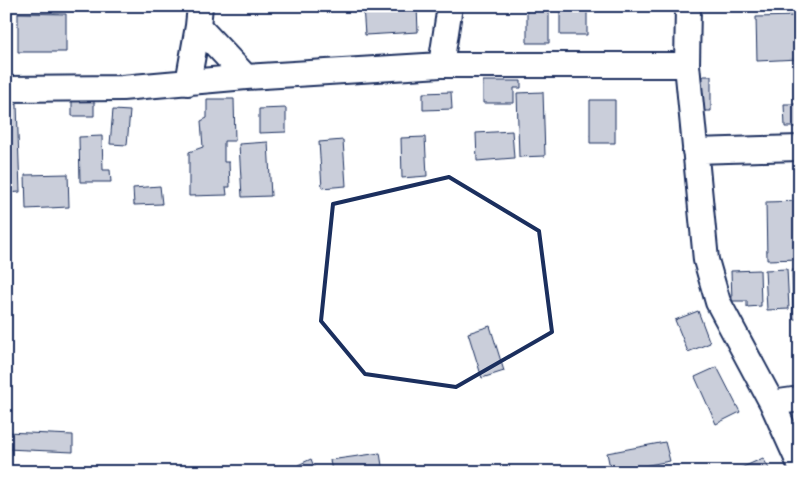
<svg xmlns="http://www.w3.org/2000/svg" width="806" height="478" viewBox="0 0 806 478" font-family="Mali,sans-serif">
	<rect width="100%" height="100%" fill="#fff"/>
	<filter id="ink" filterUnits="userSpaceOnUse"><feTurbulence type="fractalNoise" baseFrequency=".02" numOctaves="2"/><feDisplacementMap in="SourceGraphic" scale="10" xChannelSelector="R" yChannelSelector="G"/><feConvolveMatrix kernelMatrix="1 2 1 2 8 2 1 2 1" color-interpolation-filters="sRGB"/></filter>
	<g filter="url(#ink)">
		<!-- building -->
		<path fill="#caceda" stroke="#1b2f5e" d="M 363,6 L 417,6 L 418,32 L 365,35 Z
			M 527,6 L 549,6 L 549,43 L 527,43 Z
			M 560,6 L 587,6 L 587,35 L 560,35 Z
			M 785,6 L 799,6 L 799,14 L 785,14 Z
			M 18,13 L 66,14 L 66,52 L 18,52 Z
			M 798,16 L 799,59 L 757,61 L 756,17 Z
			M 703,76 L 711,76 L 711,111 L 696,111 L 696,80 L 703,80 Z
			M 483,81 L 521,81 L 521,88 L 514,88 L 514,103 L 483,103 Z
			M 451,92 L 452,109 L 423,110 L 423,93 Z
			M 543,92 L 545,156 L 519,157 L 517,93 Z
			M 72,99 L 94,99 L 94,116 L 72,116 Z
			M 207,99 L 234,99 L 235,141 L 224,141 L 224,162 L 229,162 L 230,187 L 226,187 L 227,195 L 189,196 L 189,152 L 203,147 L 201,121 L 207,118 Z
			M 590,100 L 615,100 L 615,143 L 590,143 Z
			M 17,104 L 20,192 L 7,193 L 6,105 Z
			M 784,104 L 800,104 L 800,127 L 785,127 Z
			M 286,108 L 286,132 L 259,133 L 259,109 Z
			M 113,110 L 130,111 L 127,145 L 110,144 Z
			M 512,131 L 514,158 L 477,161 L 476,133 Z
			M 102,136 L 103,170 L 110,170 L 111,182 L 80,182 L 79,137 Z
			M 425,137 L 427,176 L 402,178 L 401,138 Z
			M 343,140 L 346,186 L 322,188 L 319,142 Z
			M 268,142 L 271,196 L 242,197 L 239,144 Z
			M 68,174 L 69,207 L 26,209 L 25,175 Z
			M 160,186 L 162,204 L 134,205 L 133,188 Z
			M 800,201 L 800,259 L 767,260 L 766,202 Z
			M 787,269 L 789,309 L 767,310 L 765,270 Z
			M 760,270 L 761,306 L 747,307 L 747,301 L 732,301 L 731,271 Z
			M 792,270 L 800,270 L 800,319 L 793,319 Z
			M 698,311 L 710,343 L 688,352 L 675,320 Z
			M 490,326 L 504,371 L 482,378 L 468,333 Z
			M 717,367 L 740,412 L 716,424 L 695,377 Z
			M 6,432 L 73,435 L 73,452 L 6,449 Z
			M 665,442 L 670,461 L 611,472 L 607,453 Z
			M 380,453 L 383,472 L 332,472 L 330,460 Z
			M 763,458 L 771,472 L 740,472 L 739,469 Z
			M 311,459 L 316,472 L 301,472 L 298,465 Z"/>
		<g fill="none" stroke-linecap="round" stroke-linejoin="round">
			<defs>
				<path id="minor" d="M 688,6 L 687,65 L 706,260 L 718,302 L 772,403 L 800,465
					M 198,26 L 246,77
					M 441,65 L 450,6
					M 188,83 L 198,26 L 200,6
					M 6,89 L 122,88 L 246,77 L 441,65 L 687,65
					M 695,151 L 800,148
					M 772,403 L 800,399"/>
			</defs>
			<!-- minor casing -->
			<use href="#minor" stroke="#1b2f5e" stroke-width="28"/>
			<!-- minor -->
			<use href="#minor" stroke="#fff" stroke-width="24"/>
		</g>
	</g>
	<!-- marked area -->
	<path fill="none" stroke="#1b2f5e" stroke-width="4" stroke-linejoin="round" d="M 449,177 L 539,231 L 552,332 L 456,387 L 365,374 L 321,321 L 333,204 Z"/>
	<!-- margin -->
	<rect width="806" height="478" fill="none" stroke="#fff" stroke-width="25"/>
	<rect x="12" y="12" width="781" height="453" fill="none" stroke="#1b2f5e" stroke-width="2" filter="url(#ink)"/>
</svg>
